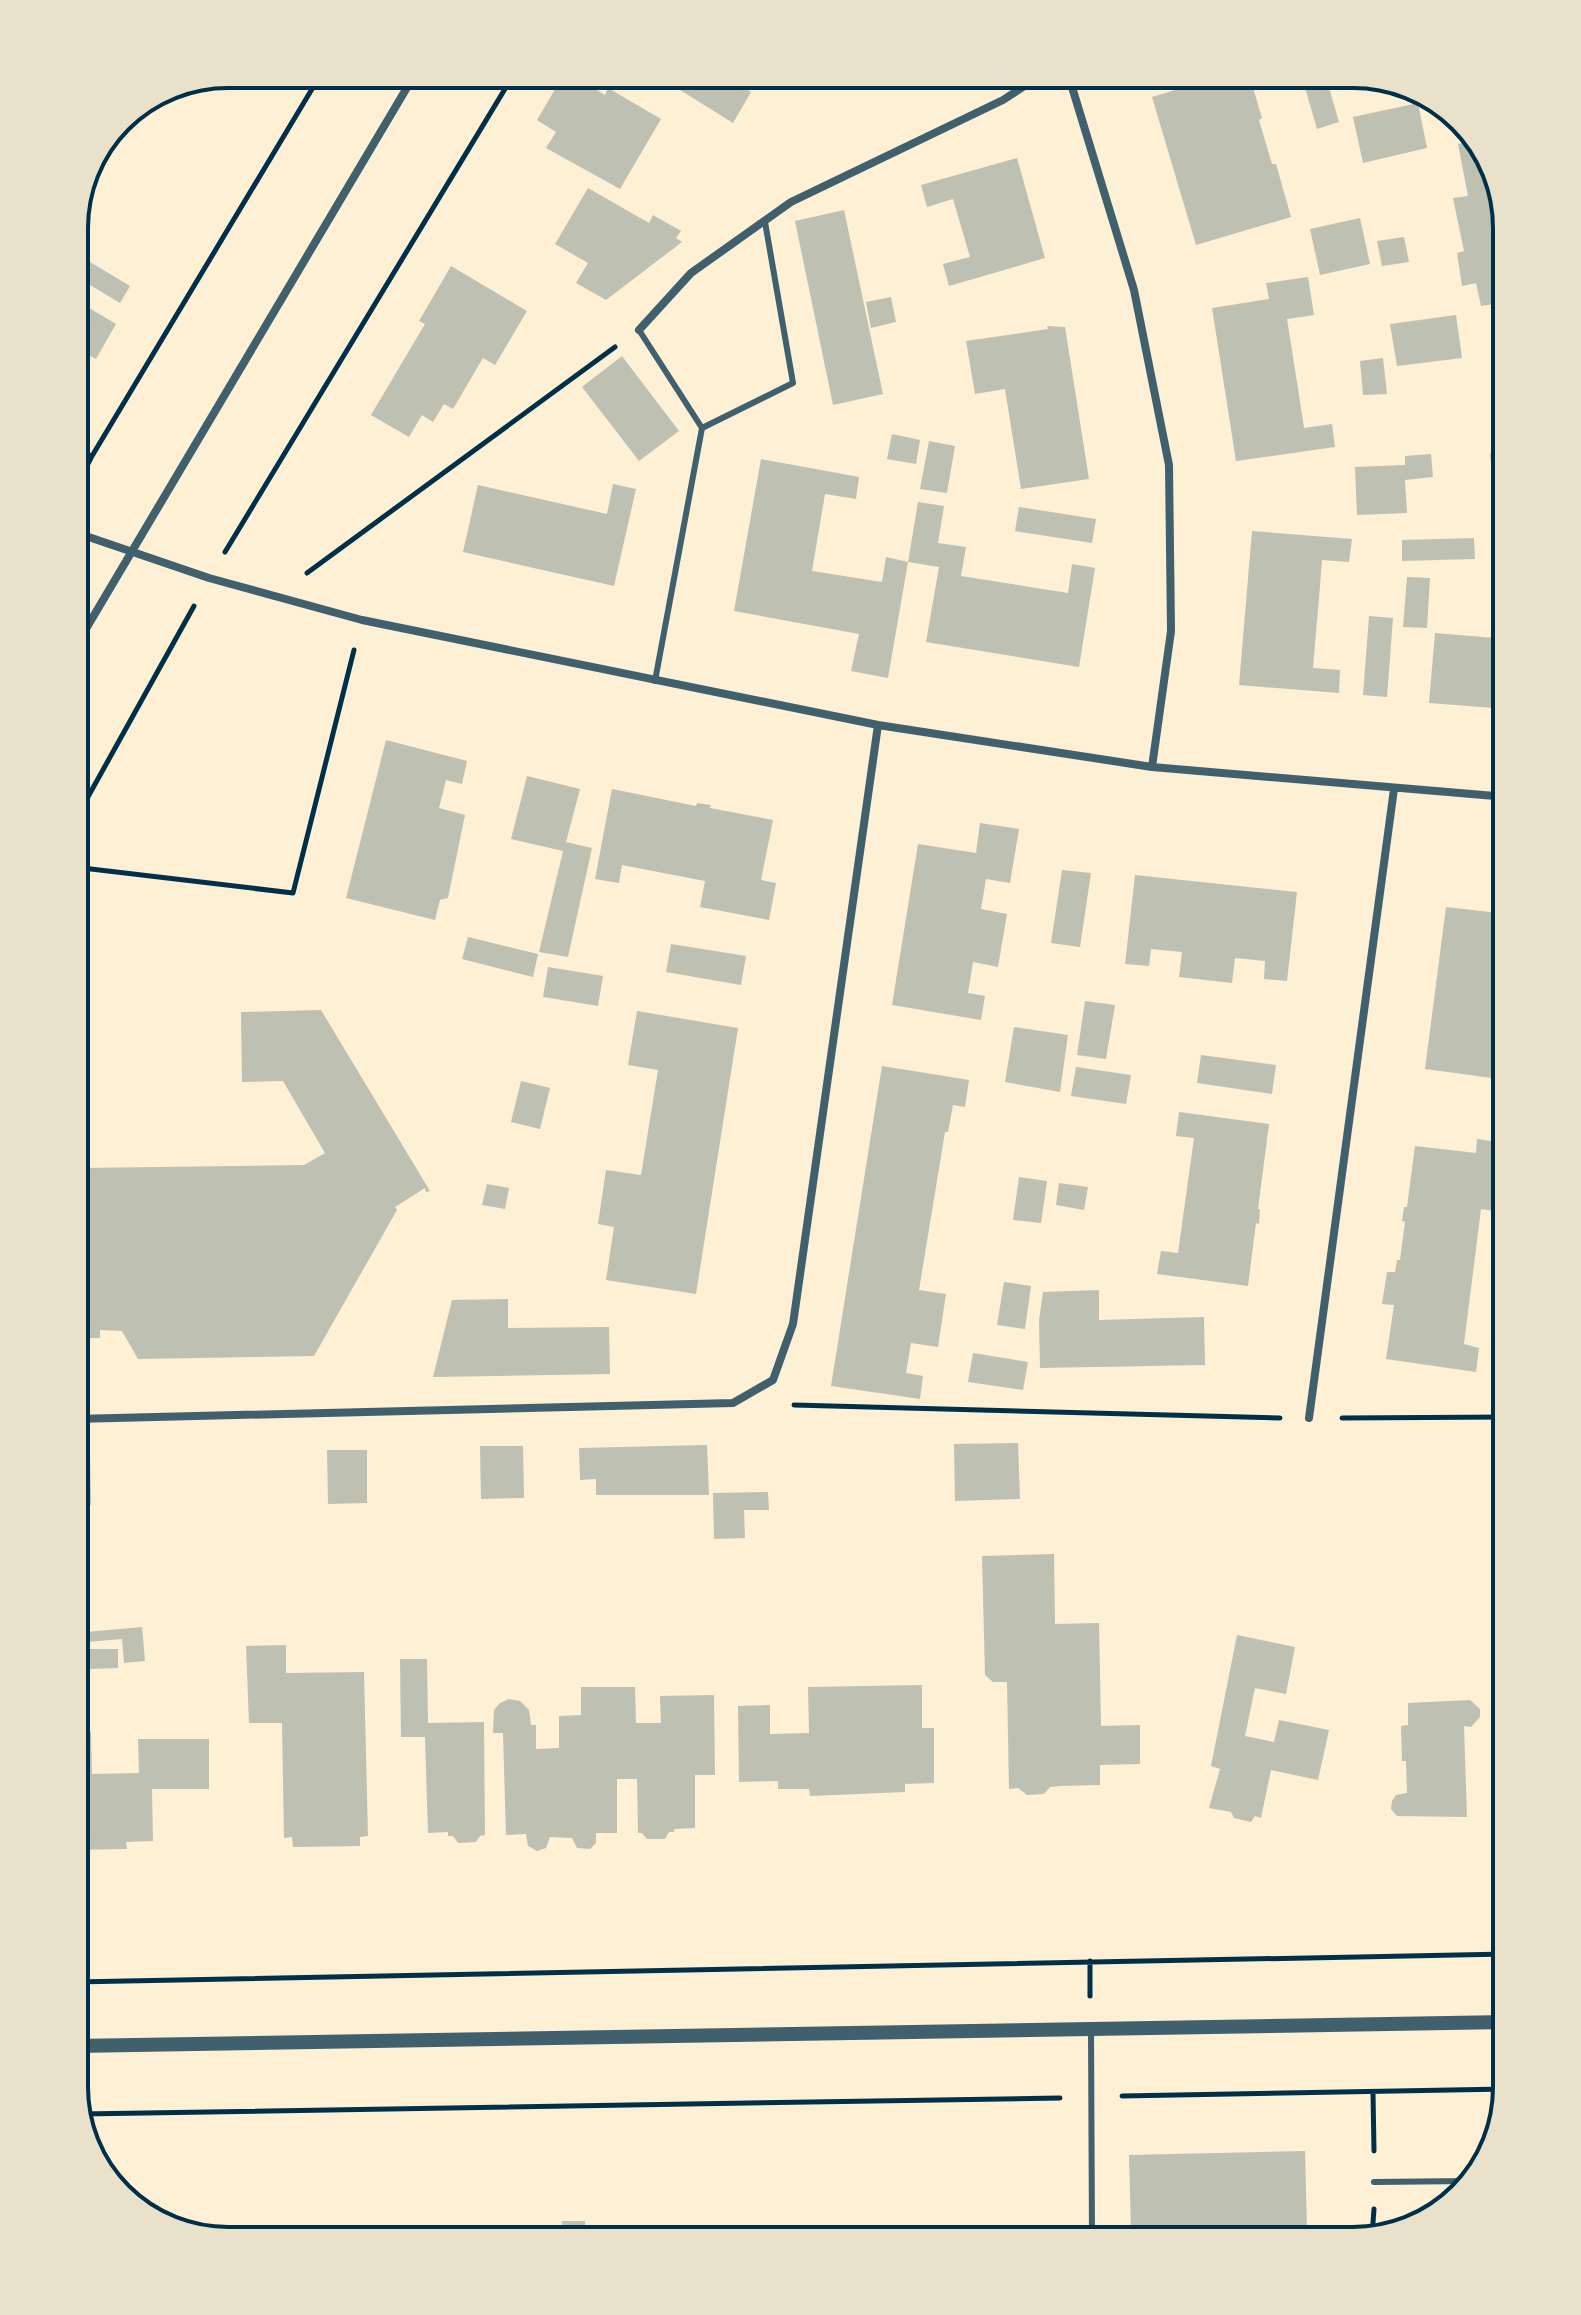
<svg xmlns="http://www.w3.org/2000/svg" width="1581" height="2315" viewBox="0 0 1581 2315" font-family="Overpass,sans-serif">
	<rect width="100%" height="100%" fill="#fdf0d5"/>
	<!-- building -->
	<path fill="#bec0b2" d="M 564,74 L 570,74 L 605,95 L 608,88 L 661,119 L 620,189 L 546,148 L 556,132 L 537,120 Z
		M 678,74 L 722,74 L 751,92 L 733,123 L 672,85 Z
		M 1206,74 L 1249,74 L 1262,118 L 1259,120 L 1272,164 L 1276,164 L 1291,217 L 1196,245 L 1152,97 L 1208,80 Z
		M 1301,74 L 1325,74 L 1339,122 L 1317,129 Z
		M 1418,103 L 1427,148 L 1363,163 L 1353,117 Z
		M 1476,141 L 1487,152 L 1507,228 L 1507,302 L 1481,306 L 1476,283 L 1462,286 L 1457,253 L 1464,251 L 1453,198 L 1468,196 L 1458,144 Z
		M 1017,158 L 1045,258 L 949,286 L 943,264 L 970,257 L 953,199 L 927,207 L 921,185 Z
		M 588,188 L 649,223 L 653,215 L 681,231 L 676,238 L 682,242 L 606,300 L 576,283 L 588,263 L 555,244 Z
		M 844,210 L 883,394 L 833,405 L 795,221 Z
		M 1360,218 L 1370,264 L 1320,275 L 1310,229 Z
		M 1404,237 L 1409,262 L 1382,266 L 1377,241 Z
		M 90,262 L 130,286 L 120,303 L 80,279 Z
		M 451,266 L 527,311 L 495,365 L 483,358 L 453,409 L 444,404 L 433,422 L 422,415 L 409,437 L 371,415 L 425,324 L 419,321 Z
		M 1308,277 L 1314,315 L 1287,319 L 1299,395 L 1304,428 L 1332,424 L 1335,447 L 1236,461 L 1212,308 L 1269,299 L 1266,283 Z
		M 891,297 L 896,322 L 871,328 L 866,302 Z
		M 74,299 L 116,324 L 96,359 L 74,347 Z
		M 1456,315 L 1462,358 L 1397,366 L 1390,324 Z
		M 1047,326 L 1065,327 L 1089,479 L 1021,489 L 1005,389 L 975,394 L 966,341 L 1048,329 Z
		M 622,356 L 679,431 L 639,461 L 582,387 Z
		M 1383,358 L 1387,394 L 1363,395 L 1360,361 Z
		M 1492,367 L 1507,367 L 1507,390 L 1496,391 Z
		M 892,434 L 920,440 L 916,464 L 887,459 Z
		M 929,441 L 955,446 L 947,493 L 920,489 Z
		M 1507,452 L 1507,473 L 1492,474 L 1490,454 Z
		M 1431,454 L 1433,477 L 1405,480 L 1407,513 L 1357,515 L 1355,467 L 1405,465 L 1405,456 Z
		M 761,459 L 859,477 L 856,499 L 825,494 L 812,571 L 882,582 L 886,557 L 908,562 L 888,678 L 851,671 L 859,634 L 734,611 Z
		M 613,484 L 636,489 L 614,586 L 463,552 L 478,485 L 607,514 Z
		M 918,502 L 944,506 L 938,543 L 966,547 L 961,576 L 1068,593 L 1072,564 L 1095,568 L 1079,667 L 926,642 L 939,567 L 908,562 Z
		M 1019,507 L 1096,519 L 1092,543 L 1015,531 Z
		M 1252,531 L 1352,539 L 1349,562 L 1322,560 L 1320,586 L 1313,668 L 1340,670 L 1339,693 L 1239,685 Z
		M 1474,538 L 1475,559 L 1402,561 L 1402,540 Z
		M 1407,577 L 1430,578 L 1427,628 L 1403,627 Z
		M 1369,616 L 1393,618 L 1387,697 L 1363,695 Z
		M 1435,633 L 1507,639 L 1507,709 L 1429,703 Z
		M 386,740 L 467,761 L 462,784 L 446,780 L 439,808 L 465,815 L 448,898 L 440,900 L 435,920 L 346,898 Z
		M 527,776 L 580,789 L 566,842 L 592,848 L 568,957 L 539,952 L 563,851 L 511,839 Z
		M 612,789 L 696,806 L 697,803 L 711,805 L 710,808 L 773,820 L 761,880 L 776,883 L 769,920 L 700,907 L 705,881 L 622,865 L 619,883 L 595,879 Z
		M 980,823 L 1019,829 L 1010,883 L 986,879 L 981,909 L 1007,914 L 998,967 L 973,962 L 968,993 L 985,996 L 981,1020 L 892,1005 L 918,844 L 976,853 Z
		M 1062,870 L 1091,873 L 1080,947 L 1051,943 Z
		M 1135,875 L 1297,892 L 1287,981 L 1264,979 L 1265,961 L 1235,958 L 1232,983 L 1179,977 L 1182,952 L 1151,949 L 1149,966 L 1125,964 Z
		M 1446,907 L 1507,914 L 1507,1004 L 1501,1055 L 1507,1055 L 1507,1080 L 1425,1069 Z
		M 468,937 L 538,954 L 533,977 L 462,959 Z
		M 671,944 L 746,956 L 741,985 L 666,972 Z
		M 548,967 L 603,976 L 598,1006 L 543,997 Z
		M 1085,1001 L 1115,1005 L 1106,1059 L 1077,1055 Z
		M 321,1010 L 430,1191 L 426,1192 L 425,1188 L 395,1207 L 397,1210 L 314,1356 L 138,1359 L 122,1331 L 100,1330 L 100,1338 L 74,1338 L 74,1179 L 80,1168 L 304,1165 L 325,1153 L 283,1081 L 242,1082 L 241,1012 Z
		M 637,1011 L 738,1028 L 696,1294 L 606,1280 L 614,1227 L 598,1224 L 606,1170 L 641,1175 L 658,1070 L 628,1065 Z
		M 1014,1027 L 1068,1035 L 1060,1092 L 1005,1082 Z
		M 1201,1055 L 1276,1065 L 1272,1094 L 1197,1083 Z
		M 882,1066 L 969,1080 L 965,1107 L 953,1105 L 948,1132 L 945,1132 L 919,1290 L 946,1294 L 938,1347 L 911,1343 L 906,1373 L 923,1376 L 920,1399 L 831,1386 Z
		M 1076,1067 L 1131,1075 L 1126,1104 L 1071,1096 Z
		M 521,1081 L 550,1088 L 540,1129 L 511,1122 Z
		M 1179,1112 L 1269,1124 L 1258,1209 L 1260,1209 L 1259,1224 L 1256,1223 L 1248,1286 L 1157,1274 L 1161,1251 L 1178,1253 L 1194,1138 L 1176,1136 Z
		M 1477,1139 L 1506,1143 L 1501,1180 L 1507,1181 L 1507,1213 L 1481,1209 L 1464,1344 L 1479,1348 L 1476,1372 L 1386,1359 L 1394,1305 L 1382,1304 L 1387,1272 L 1395,1272 L 1397,1260 L 1400,1260 L 1405,1222 L 1402,1221 L 1404,1207 L 1407,1207 L 1415,1146 L 1476,1153 Z
		M 1019,1177 L 1047,1181 L 1041,1223 L 1013,1220 Z
		M 1059,1183 L 1088,1187 L 1084,1210 L 1056,1205 Z
		M 487,1184 L 509,1188 L 505,1209 L 482,1205 Z
		M 1004,1282 L 1031,1286 L 1025,1329 L 997,1325 Z
		M 1099,1290 L 1099,1320 L 1204,1317 L 1205,1365 L 1040,1368 L 1039,1320 L 1043,1292 Z
		M 508,1299 L 508,1328 L 609,1327 L 610,1374 L 433,1377 L 452,1300 Z
		M 973,1353 L 1028,1362 L 1023,1390 L 968,1382 Z
		M 1018,1443 L 1020,1499 L 955,1501 L 954,1444 Z
		M 705,1445 L 707,1445 L 709,1495 L 596,1495 L 596,1479 L 580,1480 L 579,1448 Z
		M 480,1446 L 523,1446 L 524,1498 L 481,1499 Z
		M 327,1450 L 367,1450 L 367,1503 L 328,1504 Z
		M 74,1454 L 90,1454 L 91,1505 L 74,1506 Z
		M 768,1492 L 769,1510 L 744,1510 L 745,1538 L 714,1539 L 713,1493 Z
		M 1054,1554 L 1055,1624 L 1099,1623 L 1101,1726 L 1140,1725 L 1140,1764 L 1100,1765 L 1100,1785 L 1061,1786 L 1050,1787 L 1044,1794 L 1027,1795 L 1018,1788 L 1009,1789 L 1007,1682 L 993,1682 L 985,1675 L 982,1556 Z
		M 74,1616 L 79,1616 L 79,1644 L 74,1644 Z
		M 142,1627 L 145,1661 L 124,1663 L 122,1639 L 87,1642 L 86,1632 Z
		M 1237,1635 L 1295,1647 L 1286,1694 L 1255,1688 L 1245,1736 L 1274,1742 L 1279,1720 L 1329,1730 L 1318,1780 L 1271,1770 L 1261,1818 L 1255,1816 L 1251,1822 L 1234,1818 L 1231,1812 L 1209,1808 L 1220,1769 L 1211,1766 Z
		M 286,1645 L 286,1673 L 364,1672 L 368,1836 L 360,1837 L 360,1846 L 293,1847 L 292,1837 L 284,1838 L 282,1723 L 249,1723 L 246,1646 Z
		M 89,1649 L 118,1649 L 118,1668 L 89,1669 Z
		M 400,1659 L 427,1659 L 428,1723 L 484,1722 L 485,1835 L 480,1836 L 476,1842 L 458,1843 L 453,1836 L 448,1836 L 448,1832 L 428,1833 L 425,1737 L 401,1737 Z
		M 922,1685 L 922,1728 L 934,1728 L 934,1783 L 905,1784 L 905,1792 L 810,1796 L 809,1789 L 778,1789 L 778,1781 L 739,1782 L 738,1706 L 770,1705 L 770,1734 L 809,1733 L 808,1687 Z
		M 581,1687 L 635,1687 L 636,1723 L 661,1723 L 660,1696 L 714,1695 L 715,1775 L 695,1775 L 695,1828 L 674,1829 L 674,1832 L 669,1832 L 665,1839 L 647,1839 L 642,1833 L 638,1833 L 637,1779 L 617,1779 L 617,1833 L 596,1833 L 596,1843 L 590,1849 L 577,1848 L 572,1838 L 550,1837 L 546,1848 L 537,1851 L 528,1846 L 526,1834 L 506,1835 L 503,1733 L 493,1733 L 494,1710 L 500,1703 L 509,1699 L 520,1701 L 529,1710 L 531,1725 L 536,1725 L 536,1749 L 559,1748 L 559,1716 L 581,1715 Z
		M 1470,1700 L 1480,1709 L 1480,1717 L 1471,1727 L 1464,1726 L 1467,1817 L 1397,1816 L 1391,1809 L 1392,1801 L 1396,1795 L 1407,1793 L 1406,1761 L 1402,1761 L 1401,1726 L 1408,1725 L 1408,1703 Z
		M 91,1732 L 92,1774 L 139,1773 L 138,1739 L 209,1739 L 209,1789 L 152,1789 L 153,1841 L 126,1842 L 127,1849 L 74,1850 L 74,1733 Z
		M 1305,2151 L 1307,2229 L 1131,2233 L 1129,2155 Z
		M 562,2221 L 585,2221 L 585,2232 L 596,2232 L 596,2241 L 553,2241 L 552,2232 L 562,2232 Z
		M 910,2226 L 925,2226 L 932,2231 L 941,2231 L 941,2234 L 975,2233 L 975,2241 L 894,2241 L 894,2232 L 903,2231 Z
		M 732,2231 L 743,2231 L 747,2236 L 787,2235 L 787,2241 L 721,2241 L 721,2236 L 727,2236 Z
		M 513,2235 L 518,2241 L 494,2241 L 499,2236 Z
		M 690,2235 L 690,2241 L 612,2241 L 612,2236 Z"/>
	<g fill="none" stroke-linecap="round" stroke-linejoin="round">
		<!-- path -->
		<path stroke="#003049" stroke-width="5" d="M 74,449 L 92,456
			M 74,492 L 92,456 L 321,74
			M 225,552 L 514,74
			M 307,573 L 615,347
			M 74,822 L 194,606
			M 74,867 L 293,893 L 354,650
			M 794,1405 L 1280,1418
			M 1342,1418 L 1507,1417
			M 1090,1961 L 1090,1996
			M 74,1982 L 1507,1954
			M 1373,2092 L 1374,2151
			M 1122,2096 L 1506,2089
			M 81,2114 L 1060,2098
			M 1372,2236 L 1374,2209"/>
		<!-- service -->
		<path stroke="#3f606c" stroke-width="6" d="M 639,330 L 702,428 L 655,681
			M 702,428 L 793,383 L 765,222
			M 1091,2029 L 1092,2241
			M 1374,2182 L 1469,2181"/>
		<!-- minor -->
		<path stroke="#3f606c" stroke-width="8" d="M 1068,74 L 1134,290 L 1169,465 L 1171,631 L 1152,767
			M 639,330 L 691,273 L 791,202 L 1003,100 L 1043,74
			M 74,532 L 209,578 L 362,620 L 878,725 L 1152,767 L 1507,797
			M 74,649 L 415,74
			M 1309,1418 L 1394,789
			M 74,1419 L 733,1403 L 773,1380 L 793,1324 L 878,725"/>
		<!-- tertiary -->
		<path stroke="#3f606c" stroke-width="14" d="M 74,2046 L 1507,2022"/>
	</g>
	<!-- crop -->
	<path d="M0 0H1581V2315H0ZM228 88H1353A140 140 0 0 1 1493 228V2087A140 140 0 0 1 1353 2227H228A140 140 0 0 1 88 2087V228A140 140 0 0 1 228 88Z" fill="#e9e1ca" fill-rule="evenodd"/>
	<path fill="none" stroke="#003049" stroke-width="4" d="M228 88H1353A140 140 0 0 1 1493 228V2087A140 140 0 0 1 1353 2227H228A140 140 0 0 1 88 2087V228A140 140 0 0 1 228 88Z"/>
</svg>
